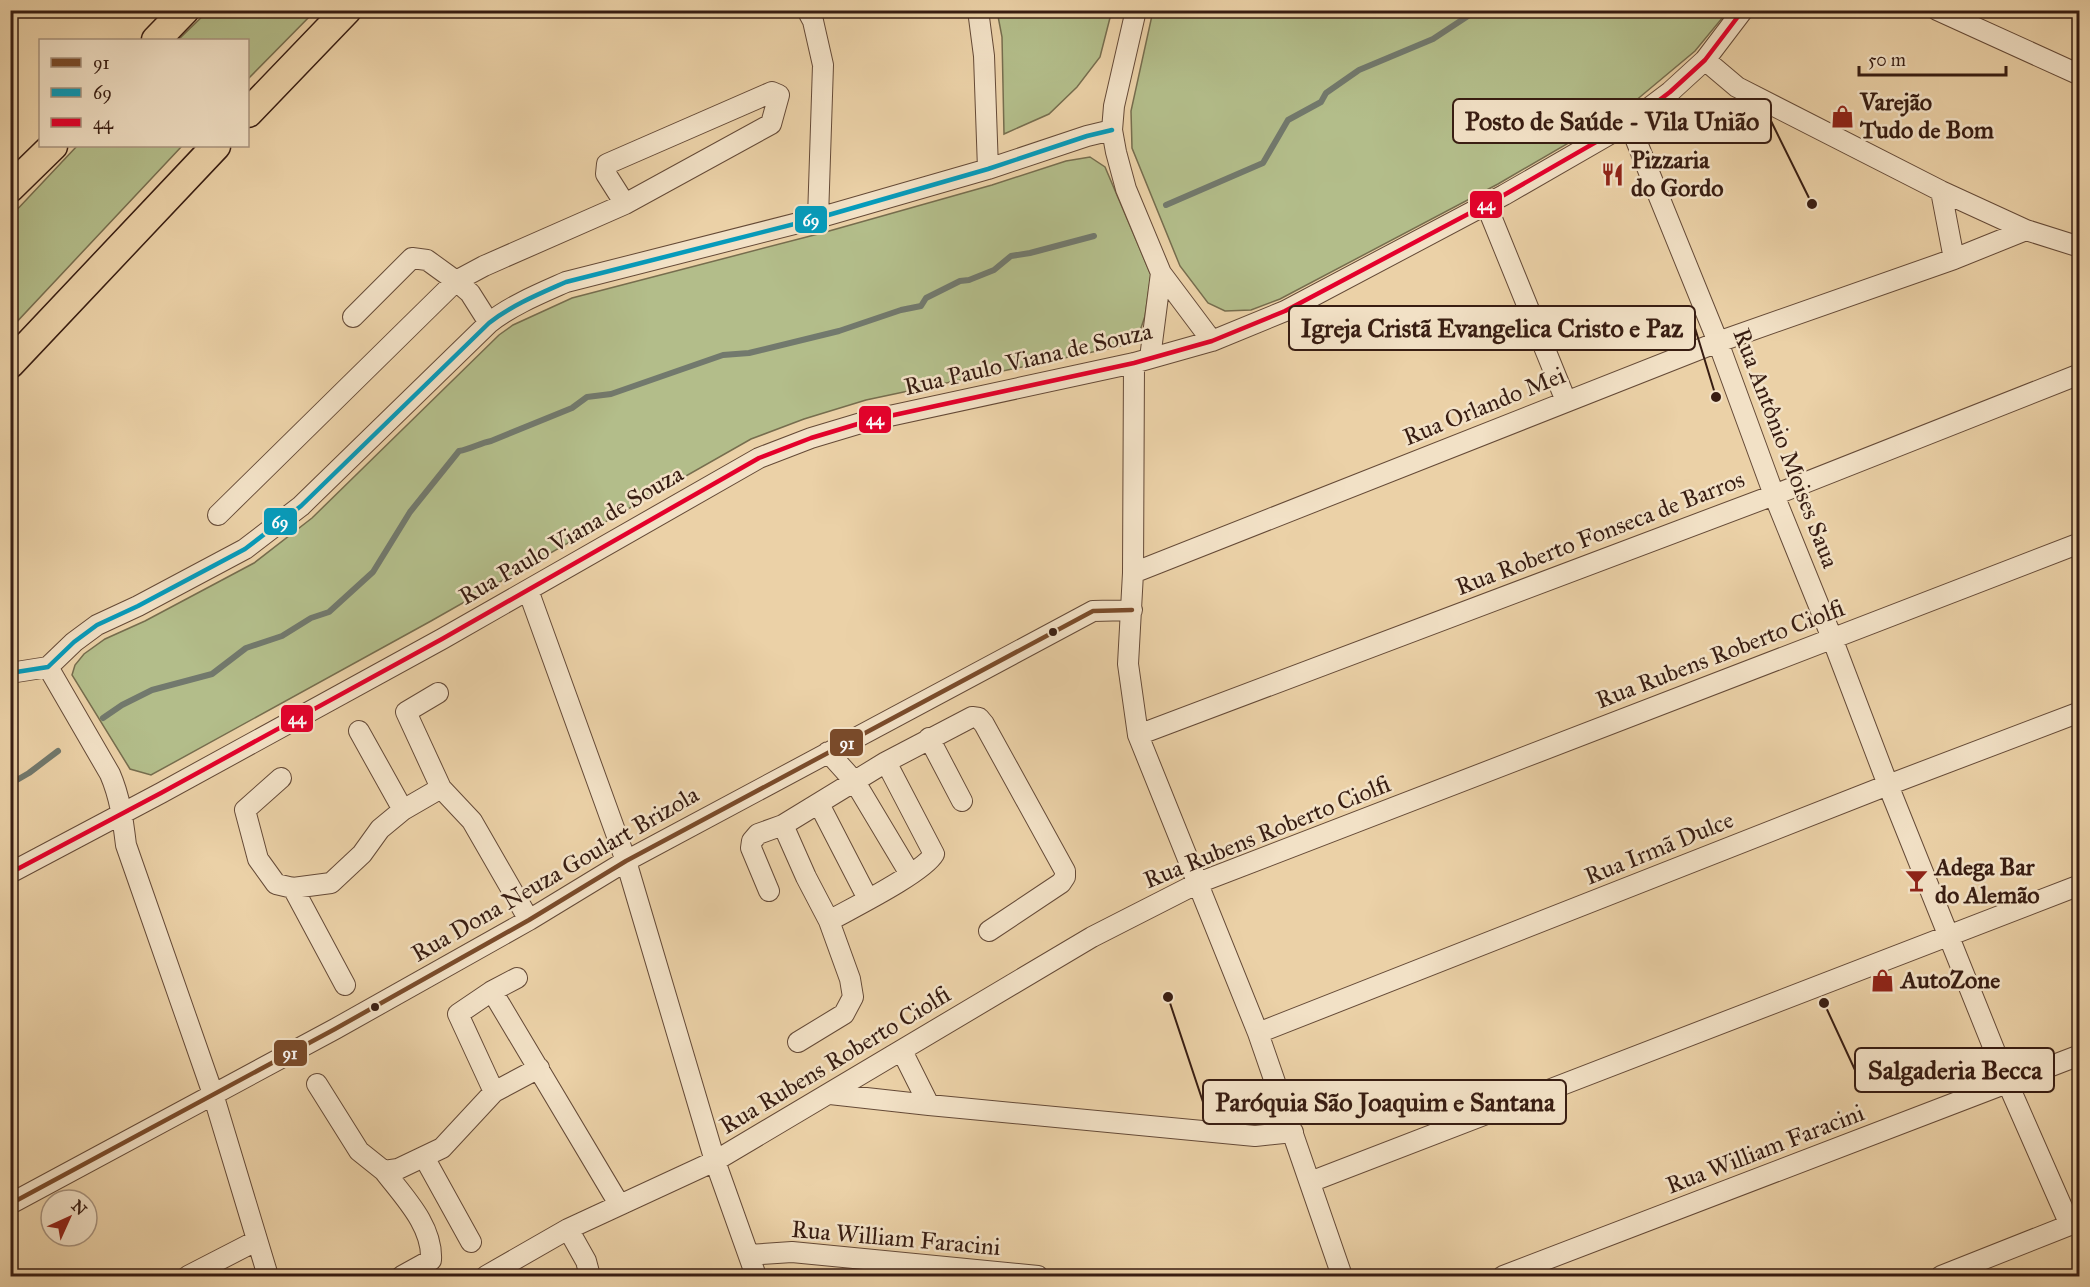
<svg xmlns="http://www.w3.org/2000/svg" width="2090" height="1287" viewBox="0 0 2090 1287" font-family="'IM FELL Great Primer',serif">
	<rect width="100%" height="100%" fill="#ebd1a7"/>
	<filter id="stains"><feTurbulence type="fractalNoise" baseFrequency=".00333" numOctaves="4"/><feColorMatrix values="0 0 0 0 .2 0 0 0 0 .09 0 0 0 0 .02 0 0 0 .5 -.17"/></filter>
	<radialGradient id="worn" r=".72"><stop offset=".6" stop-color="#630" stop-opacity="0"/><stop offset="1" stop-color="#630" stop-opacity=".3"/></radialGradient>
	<!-- green -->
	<path fill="#b3bd8a" stroke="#766d4e" stroke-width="1.5" d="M 1112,10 L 1100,57 L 1077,87 L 1049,114 L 1004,134 L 1002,37 L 997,11 Z
		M 208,11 L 208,10 L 315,11 L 248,79 L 248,40 L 178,40 Z
		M 1153,11 L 1153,10 L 1728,11 L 1695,51 L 1622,112 L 1498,184 L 1280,299 L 1251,310 L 1225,311 L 1208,303 L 1180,266 L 1132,148 L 1131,111 Z
		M 77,146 L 182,146 L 11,328 L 11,216 Z
		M 1090,157 L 1105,167 L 1151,275 L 1145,316 L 1141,328 L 1130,344 L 866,400 L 804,419 L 751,439 L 431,621 L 151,775 L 130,769 L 72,675 L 75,665 L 84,654 L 105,639 L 145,621 L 254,563 L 312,518 L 499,335 L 513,325 L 572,298 L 822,233 L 992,185 L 1066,161 Z"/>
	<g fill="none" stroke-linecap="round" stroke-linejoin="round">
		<!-- stream -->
		<path stroke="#72796d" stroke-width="6" d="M 1166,205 L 1263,163 L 1288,120 L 1321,102 L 1326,93 L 1359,70 L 1433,39 L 1477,10
			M 103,718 L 122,705 L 152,690 L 212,674 L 246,648 L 282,636 L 311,618 L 329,612 L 373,572 L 410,512 L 459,451 C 471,449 480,443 491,441 L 572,408 L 587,397 L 611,394 L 723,355 L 749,353 L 839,331 L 901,310 L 921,306 L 926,298 L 960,281 L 969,280 L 994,270 L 1011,256 L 1030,253 L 1094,236
			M 10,784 L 29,773 L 58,751"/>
		<defs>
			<path id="minor" d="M 807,10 L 813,21 L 823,65 L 818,218
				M 978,10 L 984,56 L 988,169
				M 1136,10 L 1114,106 L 1112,130 L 1116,152 L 1126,189 L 1161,273 L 1212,341
				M 1937,10 L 2080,75
				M 1705,60 L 1737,87 L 1941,191 L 2026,230 L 2080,247
				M 1629,123 L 1718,342 L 1774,495 L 1832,638 L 1888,785 L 2008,1084 L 2070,1225
				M 1941,191 L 1954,259
				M 1486,204 L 1566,401
				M 353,317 L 412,258 L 427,260 L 456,281 L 470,293 L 489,323
				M 1150,358 L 1161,273
				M 1134,363 L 1133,573 L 1128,664 L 1138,735 L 1258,1033 L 1342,1276
				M 218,515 L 456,281 L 484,266 L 625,204 L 771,124 L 779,95 L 772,92 L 607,164 L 606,174 L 625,204
				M 1133,573 L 1718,342 L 1954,259 L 2026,230
				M 528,590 L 626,861 L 715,1161 L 756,1276
				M 48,667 L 110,774 C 120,797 123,820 126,845 L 213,1094 L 268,1276
				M 10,673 L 48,667 L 74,642 L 97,625 L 138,606 L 245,549 L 301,506 L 489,323 C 512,305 539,294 566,282 L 818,218 L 988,169 L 1087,136 L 1112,130
				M 438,693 L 406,712 L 441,788 L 472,821 L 529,920
				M 359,731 L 403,810
				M 1138,735 L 1774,495 L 2080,374
				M 929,738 L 962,801
				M 828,752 L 855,782 L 910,874
				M 281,778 L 245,810 L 258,859 L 276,884 L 293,888 L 331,883 L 362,854 L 380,829 L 403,810 L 441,788
				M 819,804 L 868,899
				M 783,825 L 806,877 L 829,921 L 850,979 L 853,997 L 844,1014 L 798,1042
				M 10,873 L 161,793 L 442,639 L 759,458 L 811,438 L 871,420 L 1134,363 L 1212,341 L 1285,311 L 1504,195 L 1629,123 L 1670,92 L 1705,60 L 1743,10
				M 293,888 L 345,985
				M 769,891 L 751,848 L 752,841 L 758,834 L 783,825 L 886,762 L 972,717 L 979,718 L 984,724 L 1065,871 L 1065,877 L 1061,883 L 989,931
				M 829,921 C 852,908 923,873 934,854 L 886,762
				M 492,991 L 619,1204
				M 1258,1033 L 1888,785 L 2080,712
				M 902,1051 L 929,1105
				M 317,1084 L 359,1151 L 384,1171 L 398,1169 L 442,1148 L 494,1092 L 539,1068
				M 494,1092 L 458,1014 L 492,991 L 517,978
				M 830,1094 L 929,1105 L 1255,1136 L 1293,1132
				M 424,1157 L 471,1242
				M 384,1171 C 404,1197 433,1226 431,1260 L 402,1276
				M 1310,1182 L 2080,885
				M 10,1204 L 335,1029 L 529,920 L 626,861 L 1093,611 L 1132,610
				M 568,1229 L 586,1261 L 590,1276
				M 749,1255 L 792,1252 L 1038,1276
				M 188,1276 L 256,1241
				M 486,1276 L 568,1229 L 715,1161 L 1092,937 L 1198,883 L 2080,543
				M 1503,1276 L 2080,1055
				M 1941,1276 L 2080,1221"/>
			<path id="highway" d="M 156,40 L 185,10
				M 248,113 L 347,10
				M 10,188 L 53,146
				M 10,364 L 216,146"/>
		</defs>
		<!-- minor casing -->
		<use href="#minor" stroke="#654a37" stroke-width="22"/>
		<!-- highway casing -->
		<use href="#highway" stroke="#381d12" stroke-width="31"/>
		<!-- minor -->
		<use href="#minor" stroke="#f2e1c6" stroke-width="20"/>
		<!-- highway -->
		<use href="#highway" stroke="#ebd1a7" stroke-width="28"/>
		<defs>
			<path id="bus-1" d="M 10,1204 L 335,1029 L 529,920 L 626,861 L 1093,611 L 1132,610"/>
			<path id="bus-2" d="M 10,673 L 48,667 L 74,642 L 97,625 L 138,606 L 245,549 L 301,506 L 489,323 C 512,305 539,294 566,282 L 818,218 L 988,169 L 1087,136 L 1112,130"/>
			<path id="bus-3" d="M 10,873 L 161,793 L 442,639 L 759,458 L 811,438 L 871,420 L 1134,363 L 1212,341 L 1285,311 L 1504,195 L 1629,123 L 1670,92 L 1705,60 L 1743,10"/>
		</defs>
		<!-- bus-1 casing -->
		<use href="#bus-1" stroke="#f2e1c6" stroke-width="9"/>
		<!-- bus-2 casing -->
		<use href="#bus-2" stroke="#f2e1c6" stroke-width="9"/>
		<!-- bus-3 casing -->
		<use href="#bus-3" stroke="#f2e1c6" stroke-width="9"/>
		<!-- bus-1 -->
		<use href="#bus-1" stroke="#7a4b2a" stroke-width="4.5"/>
		<!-- bus-2 -->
		<use href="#bus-2" stroke="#069bbb" stroke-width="4.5"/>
		<!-- bus-3 -->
		<use href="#bus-3" stroke="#e4002b" stroke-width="4.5"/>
	</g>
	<!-- icons -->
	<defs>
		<symbol id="shop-bare" viewBox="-9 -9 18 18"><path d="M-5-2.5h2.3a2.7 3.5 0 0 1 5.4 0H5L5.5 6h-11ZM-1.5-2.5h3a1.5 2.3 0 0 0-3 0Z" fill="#8f2418" stroke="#f2e1c6" stroke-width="2.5" paint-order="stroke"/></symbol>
		<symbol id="restaurant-bare" viewBox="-9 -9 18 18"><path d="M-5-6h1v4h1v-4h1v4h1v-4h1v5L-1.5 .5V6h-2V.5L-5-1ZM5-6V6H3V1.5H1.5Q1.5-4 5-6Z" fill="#8f2418" stroke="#f2e1c6" stroke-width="2.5" paint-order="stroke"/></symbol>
		<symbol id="bar-bare" viewBox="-9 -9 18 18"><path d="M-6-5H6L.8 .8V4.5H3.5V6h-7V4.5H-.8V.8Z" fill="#8f2418" stroke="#f2e1c6" stroke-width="2.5" paint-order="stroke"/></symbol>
	</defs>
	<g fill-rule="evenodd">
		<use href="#shop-bare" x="1826" y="100" width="33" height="33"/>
		<use href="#restaurant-bare" x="1596" y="158" width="33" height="33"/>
		<use href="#bar-bare" x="1900" y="864" width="33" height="33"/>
		<use href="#shop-bare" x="1866" y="964" width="33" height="33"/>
	</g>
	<!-- markers -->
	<g fill="#381d12" stroke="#f2e1c6" stroke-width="2">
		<circle cx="1053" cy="632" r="5"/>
		<circle cx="375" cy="1007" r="5"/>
	</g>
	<g text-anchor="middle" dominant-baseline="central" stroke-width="5" stroke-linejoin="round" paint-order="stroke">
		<!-- poi labels -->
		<g font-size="24" font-weight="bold" fill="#381d12" stroke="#f2e1c6" text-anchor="start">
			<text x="1860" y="102">Varejão<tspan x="1860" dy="28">Tudo de Bom</tspan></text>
			<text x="1631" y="160">Pizzaria<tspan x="1631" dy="28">do Gordo</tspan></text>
			<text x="1935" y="867">Adega Bar<tspan x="1935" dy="28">do Alemão</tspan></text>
			<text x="1901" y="980">AutoZone</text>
		</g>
		<!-- street labels -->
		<g font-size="24" fill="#381d12" stroke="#f2e1c6">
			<text transform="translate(1028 359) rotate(-13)">Rua Paulo Viana de Souza</text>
			<text transform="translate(1484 406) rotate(-22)">Rua Orlando Mei</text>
			<text transform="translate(1786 448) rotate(69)">Rua Antônio Moises Saua</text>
			<text transform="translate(1600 533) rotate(-21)">Rua Roberto Fonseca de Barros</text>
			<text transform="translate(571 535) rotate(-30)">Rua Paulo Viana de Souza</text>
			<text transform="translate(1720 654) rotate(-21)">Rua Rubens Roberto Ciolfi</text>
			<text transform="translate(1267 832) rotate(-22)">Rua Rubens Roberto Ciolfi</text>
			<text transform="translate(1659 848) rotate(-22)">Rua Irmã Dulce</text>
			<text transform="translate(555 874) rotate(-30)">Rua Dona Neuza Goulart Brizola</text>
			<text transform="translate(835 1060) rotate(-31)">Rua Rubens Roberto Ciolfi</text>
			<text transform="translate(1765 1149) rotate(-21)">Rua William Faracini</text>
			<text transform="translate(896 1238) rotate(5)">Rua William Faracini</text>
		</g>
	</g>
	<!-- callouts -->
	<path fill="none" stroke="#381d12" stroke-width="2" d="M1812 204L1771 121M1716 397L1695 328M1824 1003L1855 1070M1168 997L1203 1102"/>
	<g fill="#381d12" stroke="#f2e1c6" stroke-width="2">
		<circle cx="1812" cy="204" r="6"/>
		<circle cx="1716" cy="397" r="6"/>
		<circle cx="1824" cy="1003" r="6"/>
		<circle cx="1168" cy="997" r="6"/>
	</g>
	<g fill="#f2e1c6" stroke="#381d12" stroke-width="2">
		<rect x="1453" y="99" width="318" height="44" rx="6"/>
		<rect x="1289" y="306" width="406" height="44" rx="6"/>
		<rect x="1855" y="1048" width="199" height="44" rx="6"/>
		<rect x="1203" y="1080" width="363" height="44" rx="6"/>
	</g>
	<g font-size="26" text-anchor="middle" font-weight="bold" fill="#381d12">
		<text x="1612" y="130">Posto de Saúde - Vila União</text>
		<text x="1492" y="337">Igreja Cristã Evangelica Cristo e Paz</text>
		<text x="1955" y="1079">Salgaderia Becca</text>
		<text x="1385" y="1111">Paróquia São Joaquim e Santana</text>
	</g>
	<g stroke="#f2e1c6" stroke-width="2">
		<rect x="1469" y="190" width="34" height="29" rx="6" fill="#e4002b"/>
		<rect x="794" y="205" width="34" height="29" rx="6" fill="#069bbb"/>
		<rect x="858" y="405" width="34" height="29" rx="6" fill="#e4002b"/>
		<rect x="263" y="507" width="35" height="29" rx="6" fill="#069bbb"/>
		<rect x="280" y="704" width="34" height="29" rx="6" fill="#e4002b"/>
		<rect x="829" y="728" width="35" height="29" rx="6" fill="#7a4b2a"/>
		<rect x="273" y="1039" width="35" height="28" rx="6" fill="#7a4b2a"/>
	</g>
	<g font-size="16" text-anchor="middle" font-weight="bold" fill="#fff">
		<text x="1486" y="210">44</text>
		<text x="811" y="226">69</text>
		<text x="875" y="425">44</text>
		<text x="280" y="528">69</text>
		<text x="297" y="724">44</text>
		<text x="847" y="749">91</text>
		<text x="290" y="1059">91</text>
	</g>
	<!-- margin -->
	<rect width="2090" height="1287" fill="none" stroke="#ebd1a7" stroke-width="36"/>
	<rect x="12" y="12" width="2066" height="1263" fill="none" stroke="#381d12" stroke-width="3"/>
	<rect x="18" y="18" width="2054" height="1251" fill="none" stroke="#381d12" stroke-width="1.5"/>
	<!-- legend -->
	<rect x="39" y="39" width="210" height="108" fill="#f2e1c6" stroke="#a8937e" stroke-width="1.5"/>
	<rect x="51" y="58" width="30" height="9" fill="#7a4b2a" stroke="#a8937e" stroke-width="1.5"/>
	<text x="93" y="69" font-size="18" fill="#381d12">91</text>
	<rect x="51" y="88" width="30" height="9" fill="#069bbb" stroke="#a8937e" stroke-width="1.5"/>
	<text x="93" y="99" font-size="18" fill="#381d12">69</text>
	<rect x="51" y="118" width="30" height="9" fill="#e4002b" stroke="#a8937e" stroke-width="1.5"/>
	<text x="93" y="129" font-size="18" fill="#381d12">44</text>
	<!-- north arrow -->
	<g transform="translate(69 1218) rotate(45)"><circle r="28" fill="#f2e1c6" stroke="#a8937e" stroke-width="1.5"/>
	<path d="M0-4.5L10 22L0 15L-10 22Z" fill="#8f2418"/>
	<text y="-9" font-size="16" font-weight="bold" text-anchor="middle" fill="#381d12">N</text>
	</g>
	<!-- scale -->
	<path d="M1859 66v9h147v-9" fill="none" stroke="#381d12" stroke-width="3"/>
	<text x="1868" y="66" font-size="18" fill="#381d12" stroke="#f2e1c6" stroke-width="4.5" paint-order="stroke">50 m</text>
	<rect width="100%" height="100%" filter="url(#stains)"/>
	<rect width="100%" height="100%" fill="url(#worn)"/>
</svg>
